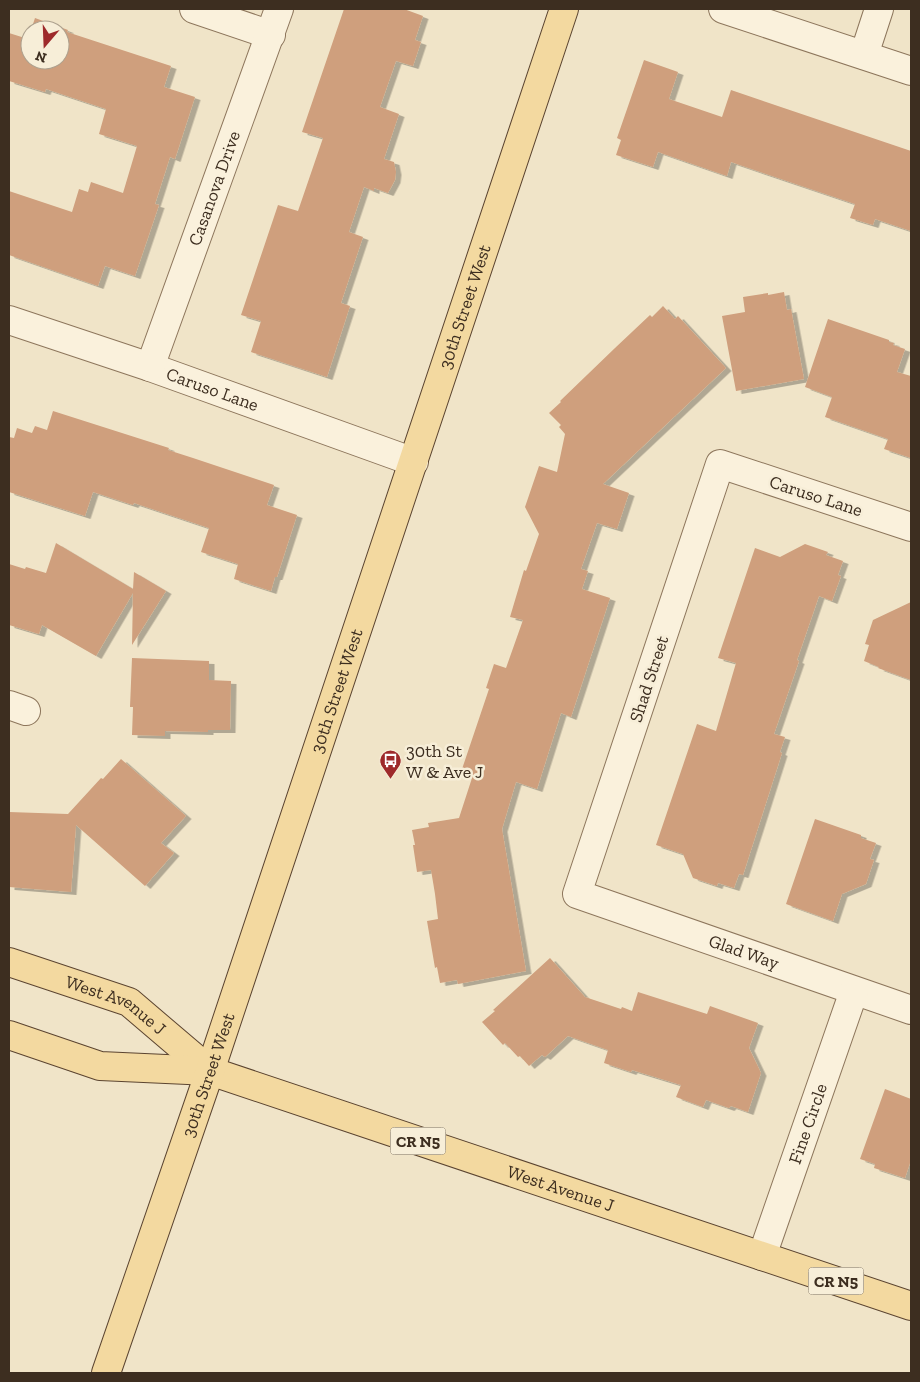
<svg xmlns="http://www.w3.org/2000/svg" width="920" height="1382" viewBox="0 0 920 1382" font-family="'Zilla Slab',serif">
	<defs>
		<filter id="shadow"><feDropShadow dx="5.5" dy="3" stdDeviation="0" flood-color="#0004"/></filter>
	</defs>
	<rect width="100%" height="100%" fill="#f0e4c8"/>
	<!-- building -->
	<path fill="#cf9f7d" filter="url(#shadow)" d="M 344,9 L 404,9 L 423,16 L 415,40 L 421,42 L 413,66 L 396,61 L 380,107 L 399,114 L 384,159 L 394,162 L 396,172 L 395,180 L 388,193 L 374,188 L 374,191 L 364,187 L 349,232 L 363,237 L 341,303 L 350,306 L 327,377 L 251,352 L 261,321 L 241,315 L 278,205 L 298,211 L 323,138 L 302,132 Z
		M 35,18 L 68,30 L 67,32 L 171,66 L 164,87 L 195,97 L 175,159 L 170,157 L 155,204 L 159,205 L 135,276 L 105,266 L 98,286 L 9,255 L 9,191 L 72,212 L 79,189 L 88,192 L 91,182 L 123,193 L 137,146 L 99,134 L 106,109 L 46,89 L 45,92 L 9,81 L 9,33 L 28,39 L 30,32 L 30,60 L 60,60 L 60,30 L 31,30 Z
		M 644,60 L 678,72 L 669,99 L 722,117 L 731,90 L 911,151 L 911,231 L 875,219 L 873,225 L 850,218 L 855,204 L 731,162 L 727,176 L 658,152 L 653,167 L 616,155 L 621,140 L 617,138 Z
		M 784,292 L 787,310 L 791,309 L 804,379 L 736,391 L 722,316 L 745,312 L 743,297 L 768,293 L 768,295 Z
		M 663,306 L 675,319 L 678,316 L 726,368 L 603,484 L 629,493 L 617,529 L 597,523 L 581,569 L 588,571 L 582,589 L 610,598 L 571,717 L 561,713 L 537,789 L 516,782 L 502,829 L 526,971 L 458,984 L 457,980 L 440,983 L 437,967 L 435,968 L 427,921 L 438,919 L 435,894 L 431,870 L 417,872 L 413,845 L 415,845 L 412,830 L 429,827 L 428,823 L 459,818 L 472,778 L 460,775 L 489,689 L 486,688 L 494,664 L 506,668 L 523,620 L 510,617 L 524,570 L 526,571 L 539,534 L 525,507 L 539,466 L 557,472 L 565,434 L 559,427 L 561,425 L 549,413 L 561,402 L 560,401 L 615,348 L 650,315 L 652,317 Z
		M 828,319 L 889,340 L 889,342 L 894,343 L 893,345 L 905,349 L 897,372 L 911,376 L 911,458 L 884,449 L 888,439 L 825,417 L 832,397 L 805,387 Z
		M 53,411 L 169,448 L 168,450 L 193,458 L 274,485 L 267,505 L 297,515 L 277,577 L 275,577 L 271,591 L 234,579 L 238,564 L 201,552 L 209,528 L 134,503 L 133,505 L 93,492 L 85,516 L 9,492 L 9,437 L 14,438 L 17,428 L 32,433 L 35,426 L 47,430 Z
		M 56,543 L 133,589 L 134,572 L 166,591 L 132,645 L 133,593 L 96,656 L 42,625 L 39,634 L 9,625 L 9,564 L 25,569 L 26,567 L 46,573 Z
		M 805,544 L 828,552 L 826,555 L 843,561 L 838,575 L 841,576 L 832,601 L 819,596 L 797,660 L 799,661 L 774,734 L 785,737 L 780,752 L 782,753 L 743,875 L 739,874 L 734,888 L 718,883 L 717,886 L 693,878 L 683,854 L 656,845 L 697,724 L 716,731 L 736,663 L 718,658 L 755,548 L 780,557 Z
		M 911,602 L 911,680 L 878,668 L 879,667 L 864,661 L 869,645 L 865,644 L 873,620 Z
		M 132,658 L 209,661 L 209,680 L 231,681 L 230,730 L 208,730 L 208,732 L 165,731 L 165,736 L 132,735 L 133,707 L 130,707 Z
		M 121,759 L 186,816 L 161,843 L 174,853 L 145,886 L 76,825 L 71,892 L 9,887 L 9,812 L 68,814 L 101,778 L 103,779 Z
		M 815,819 L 861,835 L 861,838 L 876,843 L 870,859 L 874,860 L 866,884 L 842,894 L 833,921 L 786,904 Z
		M 550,958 L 585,997 L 621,1009 L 622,1007 L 632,1011 L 638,992 L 707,1014 L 710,1006 L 758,1023 L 749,1048 L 761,1073 L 748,1112 L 731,1106 L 729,1108 L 706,1100 L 703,1107 L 676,1097 L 681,1085 L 632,1070 L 631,1072 L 604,1063 L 608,1050 L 568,1036 L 545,1057 L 542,1055 L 529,1066 L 520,1056 L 518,1057 L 505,1043 L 503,1045 L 482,1022 L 495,1011 L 493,1010 Z
		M 885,1089 L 911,1099 L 911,1160 L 905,1178 L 874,1168 L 875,1164 L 860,1159 Z"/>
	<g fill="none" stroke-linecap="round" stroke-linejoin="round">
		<defs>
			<g id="minor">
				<path d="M 194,9 L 271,35"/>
				<path d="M 723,9 L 911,71"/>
				<path d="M 864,55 L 879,9"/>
				<path id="s1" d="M 9,320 L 150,367 L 414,462"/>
				<path id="s2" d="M 150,367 L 279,9"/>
				<path id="s3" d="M 911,527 L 720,464 L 577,894 L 911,1010"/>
				<path d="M 9,705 L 26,711"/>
				<path id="s4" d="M 762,1256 L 854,991"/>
			</g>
			<g id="major">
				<path id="s5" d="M 9,962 L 129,1002 L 210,1071"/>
				<path id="s6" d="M 9,1035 L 100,1066 L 210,1071 L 911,1306"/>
				<path id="s7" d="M 106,1373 L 210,1071 L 564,9"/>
			</g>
		</defs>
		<!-- minor casing -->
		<use href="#minor" stroke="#8d765c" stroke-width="30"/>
		<!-- major casing -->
		<use href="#major" stroke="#5b4430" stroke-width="30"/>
		<!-- minor -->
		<use href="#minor" stroke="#faf1dc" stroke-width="28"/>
		<!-- major -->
		<use href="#major" stroke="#f3d9a0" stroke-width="28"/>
	</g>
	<!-- icons -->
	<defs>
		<symbol id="bus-pin" viewBox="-11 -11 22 30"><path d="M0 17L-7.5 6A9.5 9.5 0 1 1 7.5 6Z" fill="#9e2a2b" stroke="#f7eed8"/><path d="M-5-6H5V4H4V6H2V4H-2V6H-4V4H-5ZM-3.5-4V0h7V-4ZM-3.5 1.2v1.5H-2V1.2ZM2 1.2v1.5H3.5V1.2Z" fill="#fff"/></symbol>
	</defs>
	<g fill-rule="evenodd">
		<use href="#bus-pin" x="378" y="748" width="25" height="34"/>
	</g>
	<g text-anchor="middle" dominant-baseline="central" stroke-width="5" stroke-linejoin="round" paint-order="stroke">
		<!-- shield labels -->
		<g fill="#f7eed8" stroke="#756857" stroke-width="1">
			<rect x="390.5" y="1127.5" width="55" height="27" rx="4"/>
			<rect x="808.5" y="1267.5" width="55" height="27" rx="4"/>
		</g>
		<g font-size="16" font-weight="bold" fill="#3d2e20">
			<text x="418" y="1141">CR N5</text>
			<text x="836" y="1281">CR N5</text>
		</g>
		<!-- street labels -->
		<g font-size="18" fill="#3d2e20" stroke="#f7eed8">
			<text stroke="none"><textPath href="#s2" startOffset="190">Casanova Drive</textPath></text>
			<text stroke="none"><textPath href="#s7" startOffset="1125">30th Street West</textPath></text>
			<text stroke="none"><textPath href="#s1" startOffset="215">Caruso Lane</textPath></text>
			<text transform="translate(816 496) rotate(18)">Caruso Lane</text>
			<text transform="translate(649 679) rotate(-72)">Shad Street</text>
			<text stroke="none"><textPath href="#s7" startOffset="720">30th Street West</textPath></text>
			<text stroke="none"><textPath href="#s3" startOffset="831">Glad Way</textPath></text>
			<text stroke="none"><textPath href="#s5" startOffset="116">West Avenue J</textPath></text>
			<text stroke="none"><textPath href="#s7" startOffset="315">30th Street West</textPath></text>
			<text stroke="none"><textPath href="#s4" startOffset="140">Fine Circle</textPath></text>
			<text stroke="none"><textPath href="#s6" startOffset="576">West Avenue J</textPath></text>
		</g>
		<!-- poi labels -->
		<g font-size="18" fill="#3d2e20" stroke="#f7eed8" text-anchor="start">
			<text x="406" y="751">30th St<tspan x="406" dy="21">W &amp; Ave J</tspan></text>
		</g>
	</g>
	<!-- border -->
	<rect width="920" height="1382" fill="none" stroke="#3d2e20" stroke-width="20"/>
	<!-- north arrow -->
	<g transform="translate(45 45) rotate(199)"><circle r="24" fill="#f7eed8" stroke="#ada18e"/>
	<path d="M0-4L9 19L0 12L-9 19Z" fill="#9e2a2b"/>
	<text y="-8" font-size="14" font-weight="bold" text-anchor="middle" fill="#3d2e20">N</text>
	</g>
</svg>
